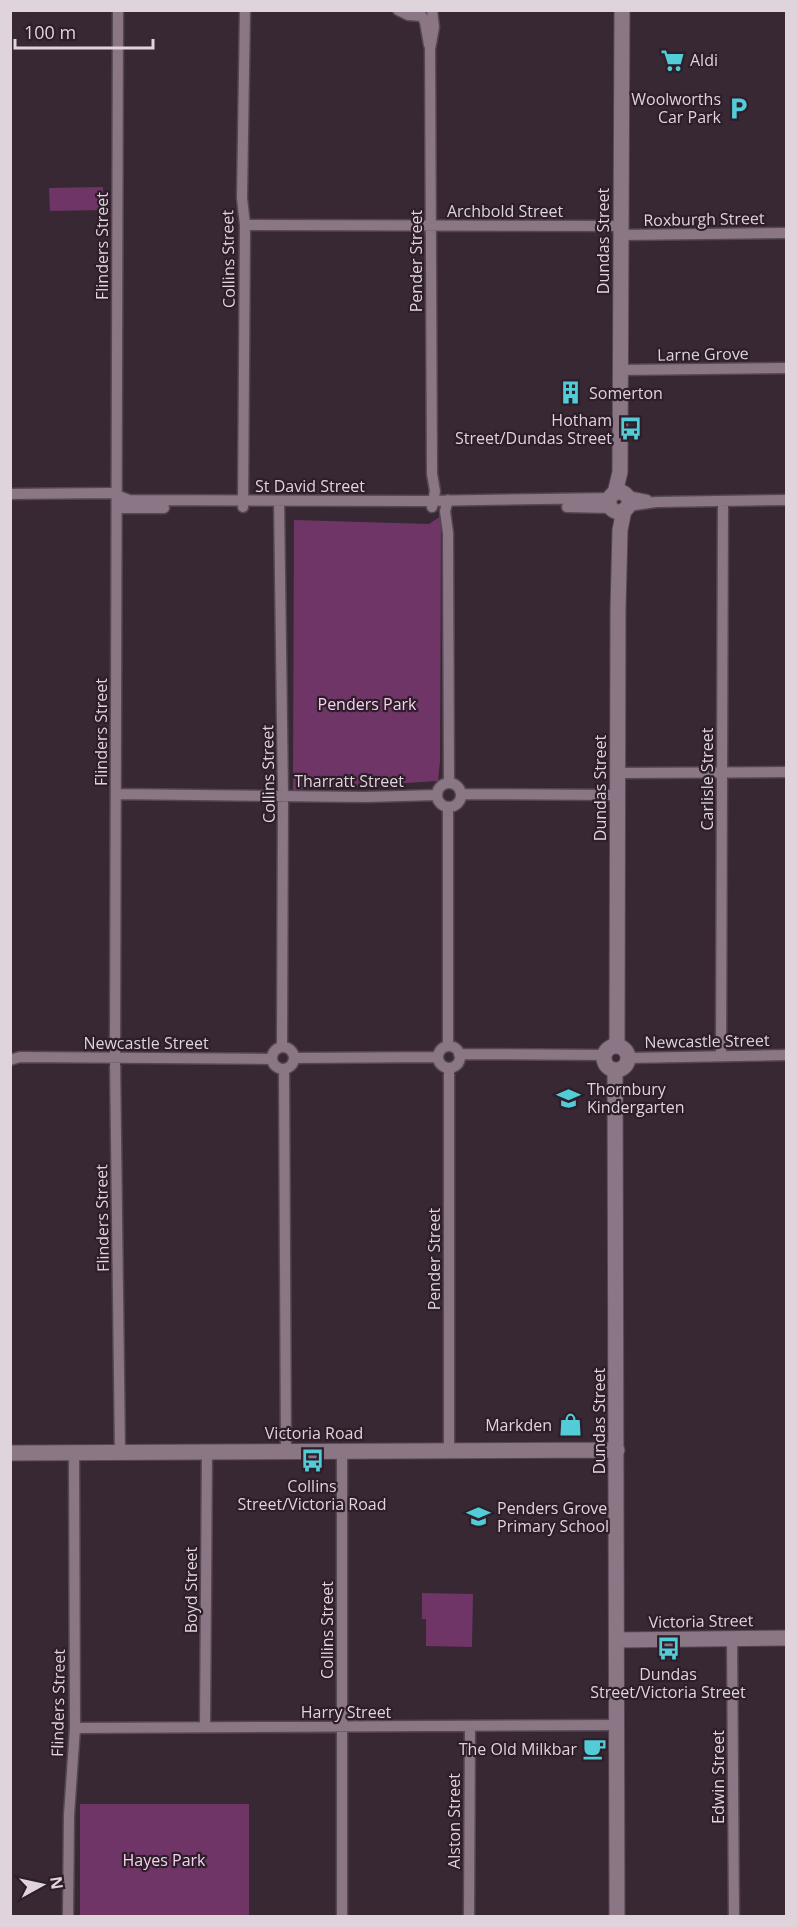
<svg xmlns="http://www.w3.org/2000/svg" width="797" height="1927" viewBox="0 0 797 1927" font-family="'Open Sans',sans-serif">
	<rect width="100%" height="100%" fill="#382834"/>
	<!-- green -->
	<path fill="#6f3566" d="M 103,187 L 103,210 L 50,211 L 49,188 Z
		M 441,516 L 440,761 L 438,781 L 293,790 L 294,520 L 429,524 Z
		M 422,1593 L 473,1594 L 472,1647 L 426,1646 L 426,1619 L 422,1619 Z
		M 80,1804 L 249,1804 L 249,1916 L 80,1916 Z"/>
	<g fill="none" stroke-linecap="round" stroke-linejoin="round">
		<defs>
			<path id="street" d="M 118,10 L 115,1058 L 120,1453
				M 398,10 L 408,15 L 422,16 L 425,22 L 429,45
				M 245,225 L 621,226
				M 621,235 L 786,233
				M 621,370 L 786,368
				M 10,494 L 111,493 L 129,500 L 418,501 L 610,498
				M 627,496 L 647,500
				M 448,500 L 445,511 L 448,533 L 449,783
				M 279,501 L 283,795 L 282,1047
				M 628,506 L 656,502 L 786,500
				M 243,507 L 245,225 L 242,198 L 245,10
				M 432,507 L 435,491 L 432,474 L 430,49 L 434,27 L 432,10
				M 567,507 L 612,508
				M 117,508 L 164,508
				M 618,773 L 786,772
				M437 795a12 12 0 1 1 24 0a12 12 0 1 1-24 0Z
				M 116,794 L 365,797 L 437,795
				M 461,794 L 617,795
				M 448,1046 L 448,807
				M438 1057a11 11 0 1 1 22 0a11 11 0 1 1-22 0Z
				M272 1058a11 11 0 1 1 22 0a11 11 0 1 1-22 0Z
				M 459,1054 L 604,1055
				M 721,1056 L 723,501
				M 294,1058 L 438,1057
				M 628,1058 L 786,1055
				M 10,1060 L 20,1057 L 272,1059
				M 449,1068 L 449,1451
				M 284,1069 L 286,1452
				M 342,1451 L 342,1916
				M 732,1638 L 734,1916
				M 205,1727 L 207,1452
				M 75,1728 L 617,1725
				M 68,1916 L 69,1815 L 75,1728 L 74,1453
				M 469,1916 L 470,1726"/>
			<path id="secondary" d="M609 502a10 10 0 1 1 20 0a10 10 0 1 1-20 0Z
				M 615,493 L 620,472 L 622,10
				M 617,1045 L 618,610 L 620,530 L 624,510
				M604 1058a12 12 0 1 1 24 0a12 12 0 1 1-24 0Z
				M 615,1070 L 617,1916
				M 10,1453 L 617,1450
				M 617,1640 L 786,1638"/>
		</defs>
		<!-- street casing -->
		<use href="#street" stroke="#554752" stroke-width="13"/>
		<!-- secondary casing -->
		<use href="#secondary" stroke="#554752" stroke-width="17"/>
		<!-- street -->
		<use href="#street" stroke="#8a7685" stroke-width="10"/>
		<!-- secondary -->
		<use href="#secondary" stroke="#8a7685" stroke-width="15"/>
	</g>
	<!-- icons -->
	<defs>
		<symbol id="supermarket-bare" viewBox="-9 -9 18 18"><path d="M-6-5.5h2.5l.6 2H6L4.5 2H-2.5L-4.4-4H-6ZM-1.5 3.2a1.3 1.3 0 1 0 .1 0ZM3 3.2a1.3 1.3 0 1 0 .1 0Z" fill="#52ccd6" stroke="#2d1e2a" stroke-width="2.5" paint-order="stroke"/></symbol>
		<symbol id="parking-bare" viewBox="-9 -9 18 18"><path d="M-3.5-5.5H1a3.5 3.5 0 0 1 0 7H-1V5.5H-3.5ZM-1-3.4V-.6H.8a1.4 1.4 0 0 0 0-2.8Z" fill="#52ccd6" stroke="#2d1e2a" stroke-width="2.5" paint-order="stroke"/></symbol>
		<symbol id="building-bare" viewBox="-9 -9 18 18"><path d="M-4-6H4V6H1V3H-1V6H-4ZM-2.5-4.3h1.7v1.8h-1.7ZM.8-4.3h1.7v1.8H.8ZM-2.5-1h1.7V.8h-1.7ZM.8-1h1.7V.8H.8Z" fill="#52ccd6" stroke="#2d1e2a" stroke-width="2.5" paint-order="stroke"/></symbol>
		<symbol id="bus-bare" viewBox="-9 -9 18 18"><path d="M-5-6H5V4H4V6H2V4H-2V6H-4V4H-5ZM-3.5-4V0h7V-4ZM-3.5 1.2v1.5H-2V1.2ZM2 1.2v1.5H3.5V1.2Z" fill="#52ccd6" stroke="#2d1e2a" stroke-width="2.5" paint-order="stroke"/></symbol>
		<symbol id="school-bare" viewBox="-9 -9 18 18"><path d="M0-5L7-2L0 1L-7-2ZM-4 1L0 2.5L4 1V4Q0 6-4 4Z" fill="#52ccd6" stroke="#2d1e2a" stroke-width="2.5" paint-order="stroke"/></symbol>
		<symbol id="shop-bare" viewBox="-9 -9 18 18"><path d="M-5-2.5h2.3a2.7 3.5 0 0 1 5.4 0H5L5.5 6h-11ZM-1.5-2.5h3a1.5 2.3 0 0 0-3 0Z" fill="#52ccd6" stroke="#2d1e2a" stroke-width="2.5" paint-order="stroke"/></symbol>
		<symbol id="cafe-bare" viewBox="-9 -9 18 18"><path d="M-5.5-4.5H6V0H3Q3 3.5 0 3.5H-2.5Q-5.5 3.5-5.5 0ZM3-3.2v2h1.7v-2ZM-6 4.5H4V6H-6Z" fill="#52ccd6" stroke="#2d1e2a" stroke-width="2.5" paint-order="stroke"/></symbol>
	</defs>
	<g fill-rule="evenodd">
		<use href="#supermarket-bare" x="656" y="44" width="33" height="33"/>
		<use href="#parking-bare" x="722" y="92" width="33" height="33"/>
		<use href="#building-bare" x="554" y="376" width="33" height="33"/>
		<use href="#bus-bare" x="614" y="412" width="33" height="33"/>
		<use href="#school-bare" x="552" y="1082" width="33" height="33"/>
		<use href="#shop-bare" x="554" y="1408" width="33" height="33"/>
		<use href="#bus-bare" x="296" y="1444" width="33" height="33"/>
		<use href="#school-bare" x="462" y="1500" width="33" height="33"/>
		<use href="#bus-bare" x="652" y="1632" width="33" height="33"/>
		<use href="#cafe-bare" x="578" y="1732" width="33" height="33"/>
	</g>
	<g text-anchor="middle" dominant-baseline="central" stroke-width="4.5" stroke-linejoin="round" paint-order="stroke">
		<!-- poi labels -->
		<g font-size="16" fill="#dfd4dc" stroke="#2d1e2a" text-anchor="start">
			<text x="690" y="60">Aldi</text>
			<text x="721" y="99" text-anchor="end">Woolworths<tspan x="721" dy="18">Car Park</tspan></text>
			<text x="589" y="393">Somerton</text>
			<text x="612" y="420" text-anchor="end">Hotham<tspan x="612" dy="18">Street/Dundas Street</tspan></text>
			<text x="587" y="1089">Thornbury<tspan x="587" dy="18">Kindergarten</tspan></text>
			<text x="552" y="1425" text-anchor="end">Markden</text>
			<text x="312" y="1486" text-anchor="middle">Collins<tspan x="312" dy="18">Street/Victoria Road</tspan></text>
			<text x="497" y="1508">Penders Grove<tspan x="497" dy="18">Primary School</tspan></text>
			<text x="668" y="1674" text-anchor="middle">Dundas<tspan x="668" dy="18">Street/Victoria Street</tspan></text>
			<text x="577" y="1749" text-anchor="end">The Old Milkbar</text>
		</g>
		<!-- street labels -->
		<g font-size="16" fill="#dfd4dc" stroke="#2d1e2a">
			<text x="505" y="211">Archbold Street</text>
			<text transform="translate(704 219) rotate(-1)">Roxburgh Street</text>
			<text transform="translate(603 241) rotate(-90)">Dundas Street</text>
			<text transform="translate(102 246) rotate(-90)">Flinders Street</text>
			<text transform="translate(228 259) rotate(-91)">Collins Street</text>
			<text transform="translate(416 261) rotate(-90)">Pender Street</text>
			<text transform="translate(703 354) rotate(-1)">Larne Grove</text>
			<text x="310" y="486">St David Street</text>
			<text transform="translate(101 732) rotate(-90)">Flinders Street</text>
			<text transform="translate(268 774) rotate(-91)">Collins Street</text>
			<text transform="translate(707 779) rotate(-90)">Carlisle Street</text>
			<text x="349" y="781">Tharratt Street</text>
			<text transform="translate(600 788) rotate(-90)">Dundas Street</text>
			<text transform="translate(707 1041) rotate(-1)">Newcastle Street</text>
			<text x="146" y="1043">Newcastle Street</text>
			<text transform="translate(102 1218) rotate(-91)">Flinders Street</text>
			<text transform="translate(434 1259) rotate(-90)">Pender Street</text>
			<text transform="translate(599 1421) rotate(-90)">Dundas Street</text>
			<text x="314" y="1433">Victoria Road</text>
			<text transform="translate(191 1590) rotate(-90)">Boyd Street</text>
			<text transform="translate(701 1621) rotate(-1)">Victoria Street</text>
			<text transform="translate(327 1630) rotate(-90)">Collins Street</text>
			<text transform="translate(58 1703) rotate(-89)">Flinders Street</text>
			<text x="346" y="1712">Harry Street</text>
			<text transform="translate(718 1777) rotate(-90)">Edwin Street</text>
			<text transform="translate(454 1821) rotate(-90)">Alston Street</text>
		</g>
		<!-- park labels -->
		<g font-size="16" fill="#f7d0ef" stroke="#2d1e2a">
			<text x="367" y="704">Penders Park</text>
			<text x="164" y="1860">Hayes Park</text>
		</g>
	</g>
	<!-- border -->
	<rect width="797" height="1927" fill="none" stroke="#dfd4dc" stroke-width="24"/>
	<!-- north arrow -->
	<g transform="translate(42 1885) rotate(82)" stroke="#2d1e2a" stroke-width="4.5" paint-order="stroke">
	<path d="M0-4.5L10 22L0 15L-10 22Z" fill="#dfd4dc"/>
	<text y="-9" font-size="16" font-weight="bold" text-anchor="middle" fill="#dfd4dc">N</text>
	</g>
	<!-- scale -->
	<path d="M15 39v9h138v-9" fill="none" stroke="#dfd4dc" stroke-width="3"/>
	<text x="24" y="39" font-size="18" fill="#dfd4dc" stroke="#2d1e2a" stroke-width="4.5" paint-order="stroke">100 m</text>
</svg>
